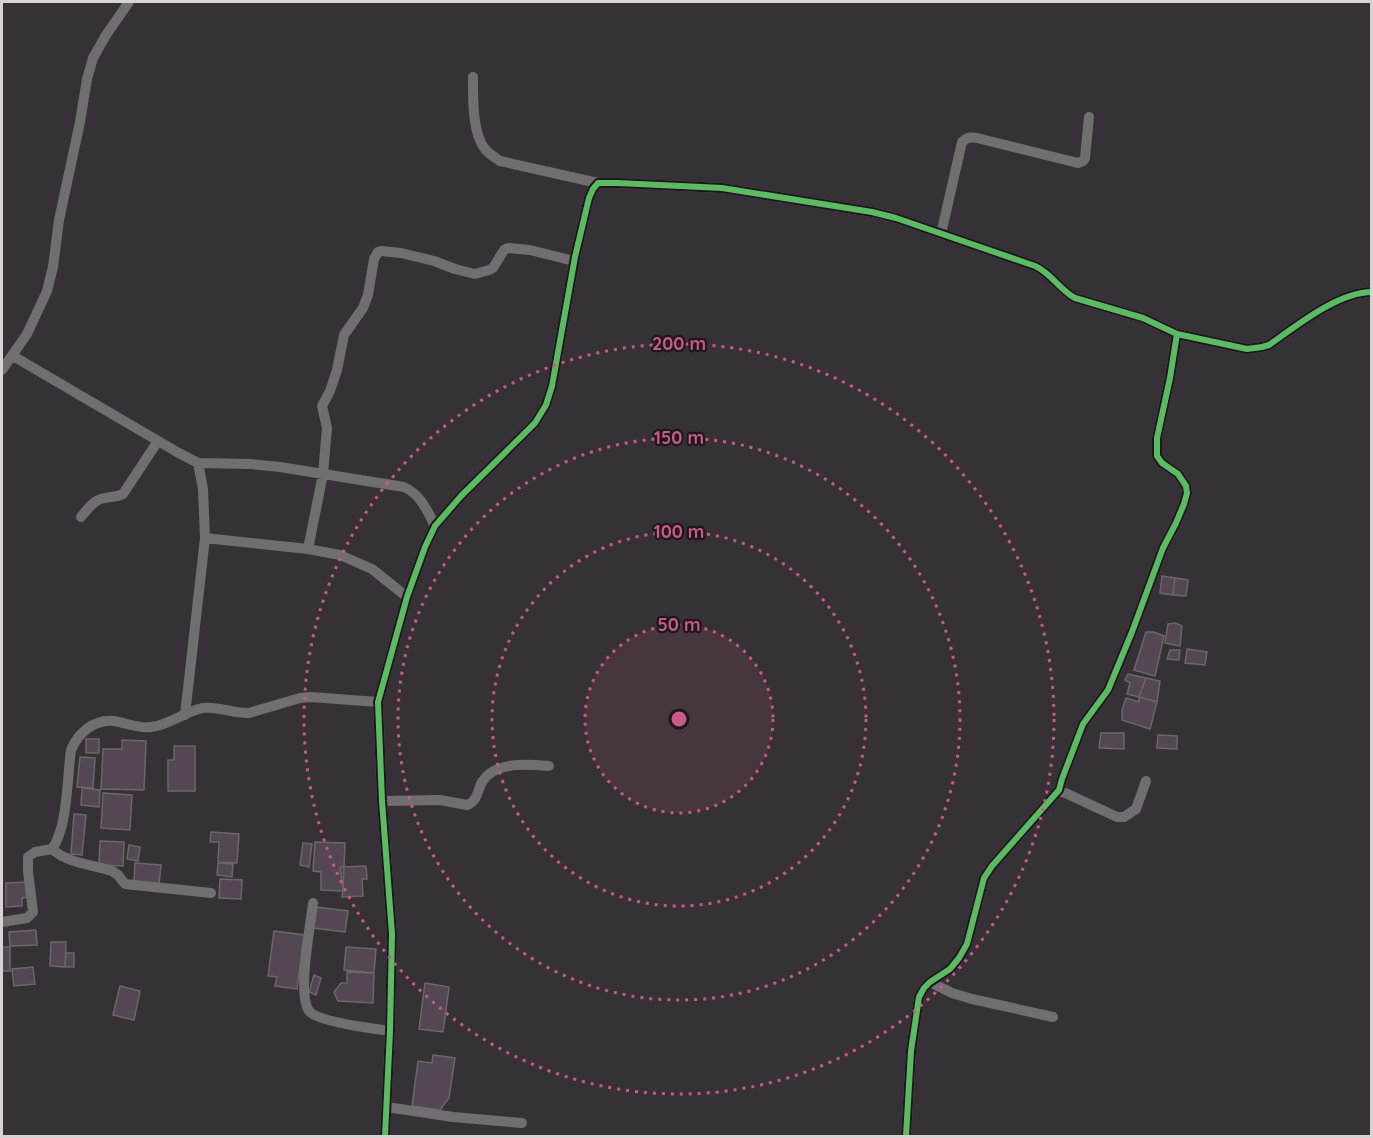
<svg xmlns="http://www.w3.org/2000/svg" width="1373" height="1138" viewBox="0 0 1373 1138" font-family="Quicksand,sans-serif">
	<rect width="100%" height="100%" fill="#363136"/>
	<!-- building -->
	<path fill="#544754" stroke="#6a666a" stroke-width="1.5" d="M 1162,576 L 1175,578 L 1173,595 L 1160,593 Z
		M 1175,578 L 1188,580 L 1186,596 L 1173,595 Z
		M 1175,623 L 1182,626 L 1180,646 L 1165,643 L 1168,624 Z
		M 1146,632 L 1154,632 L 1164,636 L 1155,676 L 1134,670 Z
		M 1187,649 L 1207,652 L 1205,665 L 1185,663 Z
		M 1170,650 L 1180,650 L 1179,660 L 1167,659 Z
		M 1128,674 L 1146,678 L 1139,697 L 1127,694 L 1130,683 L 1125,680 Z
		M 1146,678 L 1160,681 L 1157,702 L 1139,697 Z
		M 1139,697 L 1157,702 L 1150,729 L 1122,720 L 1122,710 L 1126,698 L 1139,702 Z
		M 1101,733 L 1124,733 L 1124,749 L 1099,748 Z
		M 1158,735 L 1177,736 L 1177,749 L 1157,748 Z
		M 86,739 L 99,739 L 99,753 L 86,753 Z
		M 122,740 L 146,741 L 144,790 L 101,789 L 103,749 L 122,749 Z
		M 174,746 L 195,746 L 195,791 L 168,791 L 168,760 L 174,760 Z
		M 80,757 L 95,758 L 93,788 L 77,787 Z
		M 82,788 L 100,790 L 99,807 L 81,805 Z
		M 103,793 L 132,795 L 130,830 L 101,828 Z
		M 74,814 L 86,815 L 82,855 L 71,854 Z
		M 211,832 L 239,834 L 237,863 L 218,862 L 219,842 L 210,842 Z
		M 100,841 L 124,842 L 123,866 L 99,865 Z
		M 315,842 L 345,843 L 343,891 L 321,890 L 321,872 L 313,871 Z
		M 303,843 L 312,844 L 309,867 L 300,865 Z
		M 129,845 L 140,847 L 138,861 L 127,859 Z
		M 135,863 L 161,865 L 159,884 L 134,882 Z
		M 218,863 L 233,864 L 232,877 L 217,875 Z
		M 366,866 L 367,879 L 362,879 L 363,896 L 342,897 L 343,891 L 340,867 Z
		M 220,879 L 242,880 L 241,899 L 219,898 Z
		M 27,882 L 28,897 L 22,898 L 22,906 L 6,907 L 6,883 Z
		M 316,907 L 348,911 L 345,932 L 314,928 Z
		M 36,930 L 37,945 L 10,946 L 9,932 Z
		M 274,931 L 304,935 L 297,989 L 275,986 L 277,977 L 268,976 Z
		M 51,942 L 66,942 L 65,967 L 50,966 Z
		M 2,947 L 10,947 L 10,971 L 2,971 Z
		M 346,947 L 376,949 L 374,973 L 344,970 Z
		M 66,953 L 74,953 L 74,967 L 65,967 Z
		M 33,967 L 35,984 L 14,986 L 12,969 Z
		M 347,972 L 374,973 L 373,1003 L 338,1001 L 334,992 L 341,983 L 347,983 Z
		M 314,975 L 321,978 L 316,995 L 309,992 Z
		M 425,983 L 449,987 L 443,1032 L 419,1029 Z
		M 120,986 L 140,991 L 134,1020 L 113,1015 Z
		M 433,1055 L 455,1058 L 449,1098 L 440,1110 L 412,1106 L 418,1061 L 432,1063 Z"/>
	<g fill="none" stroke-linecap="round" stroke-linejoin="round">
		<!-- minor -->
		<path stroke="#716e71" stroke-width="10" d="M 473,77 C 473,97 472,133 485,149 C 489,154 494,157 500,161 L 598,183
			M 941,234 L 962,142 C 967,137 970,137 977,138 L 1078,163 L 1083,161 L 1085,158 L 1089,117
			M 13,356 L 177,452 L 198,463 L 250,464 L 280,467 L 404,487 C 420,494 427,510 435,526
			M 2,370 L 27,334 L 47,291 L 53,267 L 59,220 L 80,122 L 87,79 L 93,58 L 106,35 L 129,2
			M 81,517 C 87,510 93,501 101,499 C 109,496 115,498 123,494 L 158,441
			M 205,538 L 308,549 L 340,555 L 372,569 L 407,597
			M 308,549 L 323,474 L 327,428 L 322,406 L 330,391 L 337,370 L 344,335 L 363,308 L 368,295 L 374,259 L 378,252 L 381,251 L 401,253 L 434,261 L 455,269 L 475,274 L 489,270 L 493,268 L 504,250 L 508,248 L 530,250 L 574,261
			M 185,715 L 205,538 L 203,489 L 198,463
			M 1059,790 L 1117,817 L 1124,817 L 1136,809 L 1146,781
			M 382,801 L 440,800 L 467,805 C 478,801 477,791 482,782 C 495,761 528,764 549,766
			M 52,849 C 69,864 91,864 112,871 L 118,875 L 125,884 L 211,893
			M 313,903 C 311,923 296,998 310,1012 C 320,1022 375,1029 390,1031
			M 2,922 L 27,918 L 33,912 L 28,871 L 28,857 L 35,852 L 52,849 C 68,827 67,777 71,750 C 78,733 94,719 114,721 C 127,723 138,729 151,727 C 170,725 185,711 203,708 C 219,706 234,714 249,713 L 300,698 L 310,697 L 378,702
			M 930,982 L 952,993 L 972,999 L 1053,1017
			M 387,1107 L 453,1117 L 522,1123
			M 385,1136 L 390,1031 L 392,934 L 382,801 L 378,702 L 407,597 L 425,547 L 435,526 L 461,496 L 535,423 L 546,405 L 552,386 L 575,257 L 589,198 L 593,189 L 598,183 L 618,183 L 722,188 L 872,212 L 896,218 L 1035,266 C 1051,273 1060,290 1075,298 L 1143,318 L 1177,334 L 1247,349 L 1262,347 L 1269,345 C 1296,326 1338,292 1372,292
			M 906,1136 L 911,1051 L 919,997 L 924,988 L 930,982 L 950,969 L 959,958 L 967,944 L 984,878 L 992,866 L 1059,790 L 1062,779 L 1083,724 L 1108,690 L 1132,632 L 1163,548 L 1176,523 L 1184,504 L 1187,493 L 1186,486 L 1178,474 L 1162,463 L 1157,456 L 1157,438 L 1170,378 L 1177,334"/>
		<defs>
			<path id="cycleway" d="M 385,1136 L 390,1031 L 392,934 L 382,801 L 378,702 L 407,597 L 425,547 L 435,526 L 461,496 L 535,423 L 546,405 L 552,386 L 575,257 L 589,198 L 593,189 L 598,183 L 618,183 L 722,188 L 872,212 L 896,218 L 1035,266 C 1051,273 1060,290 1075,298 L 1143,318 L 1177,334 L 1247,349 L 1262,347 L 1269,345 C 1296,326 1338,292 1372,292
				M 906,1136 L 911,1051 L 919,997 L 924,988 L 930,982 L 950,969 L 959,958 L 967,944 L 984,878 L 992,866 L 1059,790 L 1062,779 L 1083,724 L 1108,690 L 1132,632 L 1163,548 L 1176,523 L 1184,504 L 1187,493 L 1186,486 L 1178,474 L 1162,463 L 1157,456 L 1157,438 L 1170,378 L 1177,334"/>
		</defs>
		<!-- cycleway casing -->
		<use href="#cycleway" stroke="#1d181d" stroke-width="10"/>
		<!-- cycleway -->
		<use href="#cycleway" stroke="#5cba63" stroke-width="6"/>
	</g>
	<!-- distance rings -->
	<circle cx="679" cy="719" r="94" fill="#ca5987" fill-opacity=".12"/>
	<g fill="none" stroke="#ca5987" stroke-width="3" stroke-dasharray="3 6">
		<circle cx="679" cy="719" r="94"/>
		<circle cx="679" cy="719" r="187"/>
		<circle cx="679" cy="719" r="281"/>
		<circle cx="679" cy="719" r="375"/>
	</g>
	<circle cx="679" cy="719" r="9" fill="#ca5987" stroke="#1d181d" stroke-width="3"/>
	<g font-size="18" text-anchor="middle" font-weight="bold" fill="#ca5987" stroke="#1d181d" stroke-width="4.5" stroke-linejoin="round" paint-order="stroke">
		<text x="679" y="350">200 m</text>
		<text x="679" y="444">150 m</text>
		<text x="679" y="538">100 m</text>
		<text x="679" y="631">50 m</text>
	</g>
	<!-- border -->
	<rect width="1373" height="1138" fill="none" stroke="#d8d1d8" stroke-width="6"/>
</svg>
